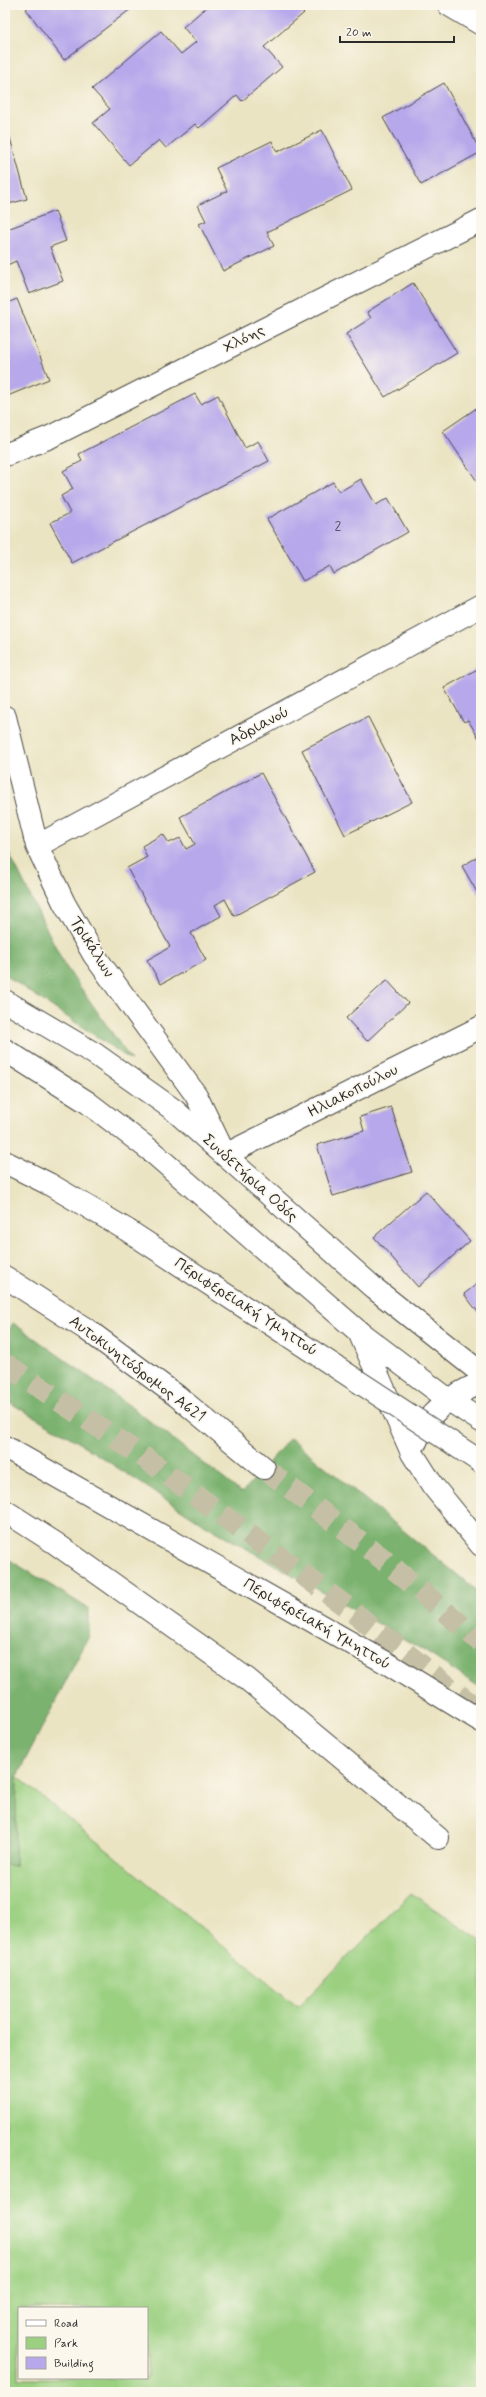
<svg xmlns="http://www.w3.org/2000/svg" width="486" height="2397" viewBox="0 0 486 2397" font-family="Mynerve,sans-serif">
	<rect width="100%" height="100%" fill="#fbf7ec"/>
	<filter id="ink" filterUnits="userSpaceOnUse"><feTurbulence type="fractalNoise" baseFrequency=".025" numOctaves="2"/><feDisplacementMap in="SourceGraphic" scale="8" xChannelSelector="R" yChannelSelector="G"/><feConvolveMatrix kernelMatrix="1 2 1 2 8 2 1 2 1" color-interpolation-filters="sRGB"/></filter>
	<filter id="wash" filterUnits="userSpaceOnUse"><feTurbulence type="fractalNoise" baseFrequency=".012" numOctaves="4" result="noise"/><feDisplacementMap in="SourceGraphic" scale="16" xChannelSelector="R" yChannelSelector="G"/><feGaussianBlur stdDeviation="0.9" result="paint"/><feColorMatrix in="noise" values="0 0 0 0 0 0 0 0 0 0 0 0 0 0 0 0 0 1.4 0 .05"/><feComposite in="paint" operator="in"/></filter>
	<g filter="url(#wash)">
		<rect width="100%" height="100%" fill="#ebe4c3"/>
		<!-- green -->
		<path fill="#9bd081" stroke="#637e56" fill-rule="evenodd" d="M 17,1776 L 298,2007 L 411,1893 L 481,1941 L 481,2392 L 5,2392 L 5,1865 L 15,1866 ZM 19,2308 L 147,2308 L 147,2378 L 19,2378 Z"/>
		<!-- forest -->
		<path fill="#7cb26f" stroke="#546e4d" d="M 5,845 L 64,964 L 131,1060 L 5,975 Z
			M 13,1323 L 130,1406 L 242,1493 L 290,1438 L 481,1594 L 481,1688 L 423,1650 L 202,1523 L 75,1440 L 5,1400 L 5,1337 Z
			M 5,1557 L 89,1609 L 89,1636 L 17,1776 L 15,1866 L 5,1865 Z"/>
		<g id="blocks">
			<!-- building -->
			<path fill="#b7a8eb" d="M 31,5 L 136,5 L 64,60 L 26,9 Z
				M 209,5 L 297,5 L 304,13 L 264,47 L 282,67 L 242,101 L 237,95 L 199,128 L 195,124 L 166,148 L 159,140 L 129,165 L 93,123 L 110,109 L 92,89 L 161,31 L 181,54 L 196,42 L 183,27 Z
				M 444,83 L 481,152 L 421,185 L 383,118 Z
				M 5,120 L 27,199 L 5,205 Z
				M 322,130 L 352,190 L 267,232 L 274,246 L 223,271 L 199,224 L 206,221 L 198,205 L 227,191 L 216,168 L 272,141 L 277,152 Z
				M 55,211 L 66,241 L 50,247 L 63,281 L 29,294 L 16,261 L 5,266 L 5,230 Z
				M 413,283 L 457,353 L 385,397 L 346,334 L 371,318 L 367,312 Z
				M 17,299 L 49,379 L 5,397 L 5,304 Z
				M 195,394 L 201,404 L 218,395 L 245,448 L 258,441 L 269,461 L 72,563 L 50,523 L 70,513 L 61,496 L 73,489 L 63,471 L 82,461 L 79,454 Z
				M 481,405 L 481,487 L 443,431 Z
				M 361,479 L 376,505 L 388,498 L 408,532 L 334,574 L 330,566 L 303,581 L 267,519 L 333,482 L 339,492 Z
				M 481,667 L 481,742 L 468,720 L 464,722 L 444,688 Z
				M 368,717 L 412,802 L 345,835 L 302,750 Z
				M 261,773 L 315,872 L 234,916 L 225,899 L 215,905 L 221,916 L 191,933 L 206,960 L 161,984 L 147,960 L 170,947 L 127,868 L 147,857 L 142,846 L 163,834 L 169,843 L 180,838 L 186,849 L 195,844 L 180,817 Z
				M 481,855 L 481,899 L 462,866 Z
				M 387,980 L 408,1003 L 367,1041 L 346,1018 Z
				M 391,1107 L 412,1172 L 333,1196 L 317,1145 L 364,1131 L 360,1117 Z
				M 426,1191 L 470,1241 L 418,1287 L 374,1237 Z
				M 481,1281 L 481,1316 L 464,1294 Z"/>
		</g>
	</g>
	<g filter="url(#ink)">
		<use href="#blocks" fill-opacity="0" stroke="#484742" stroke-width="1"/>
		<g fill="none" stroke-linecap="round" stroke-linejoin="round">
			<!-- highway-tunnel -->
			<path stroke="#c5bfa5" stroke-width="22" stroke-dasharray="22 11" stroke-linecap="butt" d="M 5,1364 L 148,1460 L 344,1605 L 478,1710
				M 264,1468 L 379,1556 L 481,1642"/>
			<defs>
				<path id="minor" d="M 449,5 L 481,24
					M 5,455 L 50,437 L 481,220
					M 5,717 L 37,846 L 64,903 L 94,955 L 196,1095 L 225,1155 L 481,1027
					M 37,846 L 481,606
					M 5,1511 L 55,1543 L 247,1679 L 438,1838"/>
				<path id="major" d="M 5,1001 L 95,1054 L 174,1110 L 375,1289 L 481,1373
					M 5,1050 L 87,1102 L 150,1150 L 359,1332 L 449,1400 L 481,1421"/>
				<path id="highway" d="M 5,1162 L 49,1184 L 127,1230
					M 5,1277 L 86,1329 L 177,1396 L 264,1468
					M 359,1332 L 412,1453 L 433,1486 L 481,1545
					M 416,1442 C 426,1413 453,1394 481,1383
					M 5,1447 L 390,1665 L 481,1721"/>
			</defs>
			<!-- minor casing -->
			<use href="#minor" stroke="#484742" stroke-width="24"/>
			<!-- major casing -->
			<use href="#major" stroke="#484742" stroke-width="24"/>
			<!-- highway casing -->
			<use href="#highway" stroke="#484742" stroke-width="24"/>
			<!-- minor -->
			<use href="#minor" stroke="#fff" stroke-width="22"/>
			<!-- major -->
			<use href="#major" stroke="#fff" stroke-width="22"/>
			<!-- highway -->
			<use href="#highway" stroke="#fff" stroke-width="22"/>
			<defs>
				<path id="highway-bridge" d="M 127,1230 L 481,1462"/>
			</defs>
			<!-- highway-bridge casing -->
			<use href="#highway-bridge" stroke="#484742" stroke-width="24" stroke-linecap="butt"/>
			<!-- highway-bridge -->
			<use href="#highway-bridge" stroke="#fff" stroke-width="22"/>
		</g>
	</g>
	<g text-anchor="middle" dominant-baseline="central" stroke-width="3.5" stroke-linejoin="round" paint-order="stroke">
		<!-- number labels -->
		<g font-size="14" fill="#4e4a5b">
			<text x="338" y="526">2</text>
		</g>
		<!-- street labels -->
		<g font-size="16" fill="#2b2b2b" stroke="#fbf7ec">
			<text transform="translate(244 339) rotate(-27)">Χλόης</text>
			<text transform="translate(259 726) rotate(-28)">Αδριανού</text>
			<text transform="translate(92 947) rotate(58)">Τρικάλων</text>
			<text transform="translate(353 1091) rotate(-27)">Ηλιακοπούλου</text>
			<text transform="translate(250 1178) rotate(42)">Συνδετήρια Οδός</text>
			<text transform="translate(246 1307) rotate(33)">Περιφερειακή Υμηττού</text>
			<text transform="translate(137 1369) rotate(37)">Αυτοκινητόδρομος Α621</text>
			<text transform="translate(317 1624) rotate(30)">Περιφερειακή Υμηττού</text>
		</g>
	</g>
	<!-- margin -->
	<rect width="486" height="2397" fill="none" stroke="#fbf7ec" stroke-width="20"/>
	<!-- legend -->
	<rect x="18" y="2307" width="130" height="72" fill="#fbf7ec" stroke="#a8a59f"/>
	<rect x="26" y="2320" width="20" height="6" fill="#ffffff" stroke="#a8a59f"/>
	<text x="54" y="2327" font-size="12" fill="#2b2b2b">Road</text>
	<rect x="26" y="2337" width="20" height="12" fill="#9bd081" stroke="#a8a59f"/>
	<text x="54" y="2347" font-size="12" fill="#2b2b2b">Park</text>
	<rect x="26" y="2357" width="20" height="12" fill="#b7a8eb" stroke="#a8a59f"/>
	<text x="54" y="2367" font-size="12" fill="#2b2b2b">Building</text>
	<!-- scale -->
	<path d="M340 36v6h114v-6" fill="none" stroke="#2b2b2b" stroke-width="2"/>
	<text x="346" y="36" font-size="12" fill="#2b2b2b" stroke="#fbf7ec" stroke-width="3" paint-order="stroke">20 m</text>
</svg>
